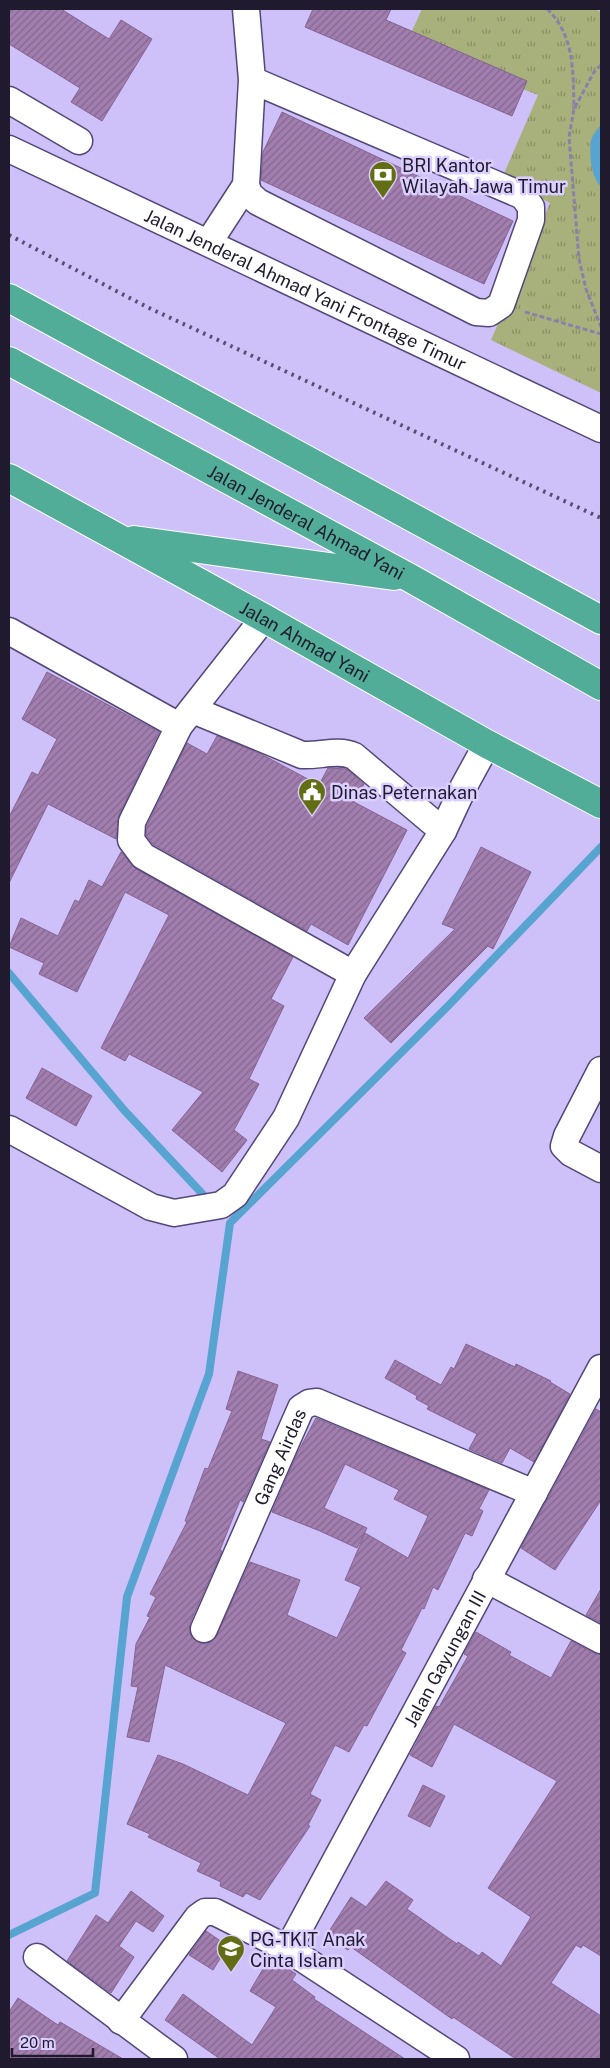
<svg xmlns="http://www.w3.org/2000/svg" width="610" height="2068" viewBox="0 0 610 2068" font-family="'Public Sans',sans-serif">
	<defs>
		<pattern id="park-tufts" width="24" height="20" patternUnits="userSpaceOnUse" patternTransform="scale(1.25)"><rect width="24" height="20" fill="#a8b17b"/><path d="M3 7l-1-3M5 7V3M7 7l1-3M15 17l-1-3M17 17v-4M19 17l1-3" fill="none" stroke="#888f65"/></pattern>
		<pattern id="building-hatch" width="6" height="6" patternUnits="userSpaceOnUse" patternTransform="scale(1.25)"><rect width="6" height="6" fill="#a17eae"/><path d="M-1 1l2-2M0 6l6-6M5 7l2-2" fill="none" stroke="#83668e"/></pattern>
	</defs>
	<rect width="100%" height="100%" fill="#cec0f9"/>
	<!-- park -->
	<path fill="url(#park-tufts)" d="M 422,9 L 595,9 L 601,12 L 601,393 L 491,340 L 550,203 L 502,178 L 538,95 L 406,44 Z"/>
	<!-- water -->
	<path fill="#57a4d1" d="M 601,124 L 601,187 C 591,176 589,155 591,141 C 592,135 598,129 601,124 Z"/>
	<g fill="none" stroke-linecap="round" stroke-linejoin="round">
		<!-- stream -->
		<path stroke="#57a4d1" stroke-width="8" d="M 9,973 L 124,1110 L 210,1202
			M 9,1935 L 95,1893 L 127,1597 L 209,1374 L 230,1223 L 448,1006 L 601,847"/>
	</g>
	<!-- building -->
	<path fill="url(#building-hatch)" stroke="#856493" d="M 9,9 L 61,9 L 109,39 L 121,20 L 152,39 L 102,121 L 71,102 L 80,88 L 9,44 Z
		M 313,9 L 391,9 L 386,20 L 527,81 L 512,116 L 305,27 Z
		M 282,112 L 513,221 L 484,284 L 261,180 L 263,152 Z
		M 47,672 L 159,732 L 119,815 L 116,839 L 48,804 L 9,883 L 9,817 L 32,772 L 38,775 L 57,739 L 22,719 Z
		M 217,736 L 261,754 L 319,785 L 328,768 L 347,769 L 364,784 L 354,802 L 407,830 L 348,945 L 311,924 L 307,931 L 153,844 L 146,835 L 147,826 L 187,743 L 207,754 Z
		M 481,847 L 531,872 L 493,949 L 488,946 L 391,1043 L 364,1018 L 455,929 L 442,924 Z
		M 121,852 L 136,869 L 293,957 L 271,999 L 284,1006 L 249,1079 L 259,1084 L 234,1130 L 247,1140 L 222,1172 L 172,1130 L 203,1092 L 129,1054 L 125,1061 L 101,1048 L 169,915 L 125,892 L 77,992 L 39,974 L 44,963 L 9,947 L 21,918 L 58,936 L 75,900 L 79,902 L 89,880 L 102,887 Z
		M 42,1068 L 92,1096 L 76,1126 L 26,1098 Z
		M 466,1344 L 515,1367 L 516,1364 L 551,1381 L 550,1382 L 570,1394 L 534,1462 L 510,1448 L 502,1463 L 469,1449 L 477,1434 L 427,1409 L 429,1406 L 416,1399 L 417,1396 L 385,1378 L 395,1360 L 441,1385 L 451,1367 L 454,1369 Z
		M 238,1371 L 278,1385 L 261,1439 L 270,1442 L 243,1502 L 240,1500 L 220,1550 L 222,1551 L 190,1623 L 189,1631 L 192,1638 L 198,1642 L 206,1644 L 213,1641 L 217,1635 L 250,1562 L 300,1580 L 287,1615 L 337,1638 L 361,1587 L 345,1580 L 365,1533 L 408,1558 L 428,1516 L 394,1499 L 399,1490 L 345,1464 L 324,1508 L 367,1528 L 357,1548 L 320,1531 L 272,1512 L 297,1454 L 316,1418 L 489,1490 L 479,1509 L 483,1511 L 472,1536 L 465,1533 L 438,1590 L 433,1587 L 424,1609 L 422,1608 L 401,1650 L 406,1653 L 367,1726 L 364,1725 L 349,1752 L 335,1745 L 310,1794 L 321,1800 L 308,1825 L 310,1826 L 260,1900 L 246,1893 L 243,1897 L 220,1886 L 221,1882 L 197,1871 L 201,1863 L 148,1837 L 150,1834 L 127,1824 L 158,1755 L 183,1764 L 248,1795 L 286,1723 L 165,1665 L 149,1742 L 127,1737 L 138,1687 L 131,1686 L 136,1644 L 150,1617 L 147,1616 L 156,1597 L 150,1594 L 187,1522 L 185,1521 L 205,1468 L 208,1469 L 232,1411 L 226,1409 Z
		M 596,1409 L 601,1412 L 601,1500 L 555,1570 L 521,1548 Z
		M 601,1589 L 601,1623 L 586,1615 Z
		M 476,1632 L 511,1652 L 509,1655 L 551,1678 L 571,1641 L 594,1653 L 601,1655 L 601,1956 L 583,1945 L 581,1948 L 576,1945 L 551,1983 L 601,2016 L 601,2059 L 516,2059 L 453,2017 L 452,2019 L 351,1947 L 348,1950 L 326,1936 L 351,1897 L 366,1907 L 386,1881 L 413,1900 L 407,1909 L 457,1944 L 458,1942 L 479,1956 L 482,1952 L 501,1966 L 531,1917 L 488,1888 L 557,1781 L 454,1724 L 432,1767 L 410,1755 L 436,1706 L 439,1707 L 468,1656 L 464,1654 Z
		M 423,1785 L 445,1796 L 430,1827 L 408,1816 Z
		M 131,1891 L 164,1916 L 153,1932 L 136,1921 L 119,1946 L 134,1957 L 111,1993 L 67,1961 L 96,1915 L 108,1923 Z
		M 206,1931 L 228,1946 L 213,1970 L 189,1955 Z
		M 270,1957 L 296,1974 L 292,1980 L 315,1997 L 314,1999 L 405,2059 L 220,2059 L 165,2020 L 183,1994 L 252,2045 L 276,2007 L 250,1991 Z
		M 18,1998 L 58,2025 L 60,2022 L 123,2059 L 9,2059 L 9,2012 Z"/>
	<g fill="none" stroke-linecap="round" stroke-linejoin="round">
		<defs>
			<g id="minor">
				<path d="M 246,9 L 252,80 L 246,185 L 249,194 L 258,202 L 476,312 L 489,313 L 501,305 L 531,220 L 531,207 L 523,196 L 252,80"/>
				<path d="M 9,100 L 79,141"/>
				<path id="s1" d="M 9,149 L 601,429"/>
				<path d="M 209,242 L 246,185"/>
				<path d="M 264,618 L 179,726 L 132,822 L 131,840 L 143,856 L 353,974"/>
				<path d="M 9,631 L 179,726"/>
				<path d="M 193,710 L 302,755 C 320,756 338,749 354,756 L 443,831"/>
				<path d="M 601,1070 L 567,1136 L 564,1146 L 571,1153 L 601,1169"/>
				<path d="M 9,1129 L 151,1207 L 174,1213 L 221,1205 L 235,1195 L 286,1118 L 353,974 L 443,831 L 464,786 L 487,744"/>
				<path d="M 486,1579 L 601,1640"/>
				<path id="s2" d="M 204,1629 L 301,1408 L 309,1403 L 317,1402 L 534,1493"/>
				<path id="s3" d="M 288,1949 L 601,1368"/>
				<path d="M 37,1957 L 174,2059"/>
				<path d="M 121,2021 L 198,1917 L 205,1912 L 215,1912 L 288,1949 L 456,2059"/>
			</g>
			<g id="highway">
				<path d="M 9,298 L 601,620"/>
				<path id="s4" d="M 9,361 L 410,578 L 601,686"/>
				<path id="s5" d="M 9,478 L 264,618 L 487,744 L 601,804"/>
				<path d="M 134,540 L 394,576"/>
			</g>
		</defs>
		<!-- minor casing -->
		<use href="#minor" stroke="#544777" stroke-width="29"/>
		<!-- highway casing -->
		<use href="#highway" stroke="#fff" stroke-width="30"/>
		<!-- path -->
		<path stroke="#8b80ac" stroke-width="3" stroke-dasharray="5 2.5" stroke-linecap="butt" d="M 547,9 C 575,35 573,73 574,109
			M 601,65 L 594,72 L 574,109 L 569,137 L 579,259 L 586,289 L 601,327
			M 525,312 L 601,334"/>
		<!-- minor -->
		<use href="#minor" stroke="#fff" stroke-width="26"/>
		<!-- highway -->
		<use href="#highway" stroke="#52ad98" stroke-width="28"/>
		<!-- rail -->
		<path stroke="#564e6e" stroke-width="4" stroke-dasharray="2.5 5" stroke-linecap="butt" d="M 9,235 L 147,307 L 601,518"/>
	</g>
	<!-- icons -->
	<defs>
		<symbol id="bank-pin" viewBox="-11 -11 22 30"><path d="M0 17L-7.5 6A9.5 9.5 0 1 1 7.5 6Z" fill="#636d14" stroke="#dacffe"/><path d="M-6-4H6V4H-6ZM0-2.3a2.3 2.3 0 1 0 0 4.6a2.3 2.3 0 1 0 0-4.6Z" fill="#fff"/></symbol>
		<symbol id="civic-pin" viewBox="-11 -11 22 30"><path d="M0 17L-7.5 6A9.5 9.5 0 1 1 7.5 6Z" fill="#636d14" stroke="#dacffe"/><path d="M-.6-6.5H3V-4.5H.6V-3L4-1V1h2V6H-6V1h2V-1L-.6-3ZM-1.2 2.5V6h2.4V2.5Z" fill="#fff"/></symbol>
		<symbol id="school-pin" viewBox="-11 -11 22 30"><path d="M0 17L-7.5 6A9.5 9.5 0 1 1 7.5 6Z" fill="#636d14" stroke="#dacffe"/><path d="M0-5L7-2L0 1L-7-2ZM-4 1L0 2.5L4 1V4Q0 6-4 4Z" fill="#fff"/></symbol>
	</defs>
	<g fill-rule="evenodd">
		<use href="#bank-pin" x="367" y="159" width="32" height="43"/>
		<use href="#civic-pin" x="296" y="776" width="32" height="43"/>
		<use href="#school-pin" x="215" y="1933" width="32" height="43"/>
	</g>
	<g text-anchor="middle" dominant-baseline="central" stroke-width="5" stroke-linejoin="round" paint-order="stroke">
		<!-- poi labels -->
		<g font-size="18" fill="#201a2f" stroke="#dacffe" text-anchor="start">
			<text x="402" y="165">BRI Kantor<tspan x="402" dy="21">Wilayah Jawa Timur</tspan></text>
			<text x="331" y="792">Dinas Peternakan</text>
			<text x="250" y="1939">PG-TKIT Anak<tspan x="250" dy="21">Cinta Islam</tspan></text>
		</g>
		<!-- street labels -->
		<g font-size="18" fill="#201a2f" stroke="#dacffe">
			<text stroke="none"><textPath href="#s1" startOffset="328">Jalan Jenderal Ahmad Yani Frontage Timur</textPath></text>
			<text stroke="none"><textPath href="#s4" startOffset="338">Jalan Jenderal Ahmad Yani</textPath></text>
			<text stroke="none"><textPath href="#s5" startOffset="338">Jalan Ahmad Yani</textPath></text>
			<text stroke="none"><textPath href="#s2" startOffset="188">Gang Airdas</textPath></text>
			<text stroke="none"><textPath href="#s3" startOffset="330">Jalan Gayungan III</textPath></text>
		</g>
	</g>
	<!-- border -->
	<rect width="610" height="2068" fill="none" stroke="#201a2f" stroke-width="20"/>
	<!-- scale -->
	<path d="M12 2048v8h81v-8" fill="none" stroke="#201a2f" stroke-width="2.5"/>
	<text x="20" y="2048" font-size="15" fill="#201a2f" stroke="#dacffe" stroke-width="4" paint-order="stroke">20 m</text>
</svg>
